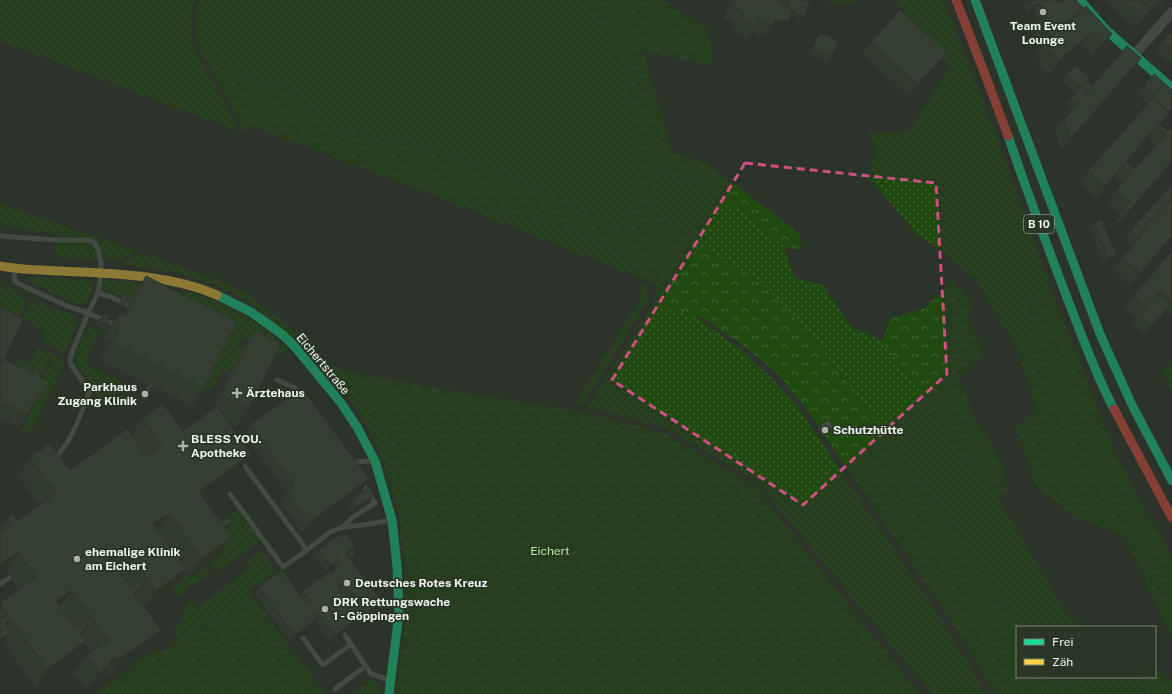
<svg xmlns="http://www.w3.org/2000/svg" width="1172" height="694" viewBox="0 0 1172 694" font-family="'Public Sans',sans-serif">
	<defs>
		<pattern id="grass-dots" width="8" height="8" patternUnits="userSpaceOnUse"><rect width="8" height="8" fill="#214a11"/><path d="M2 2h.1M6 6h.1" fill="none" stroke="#426534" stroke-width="1.8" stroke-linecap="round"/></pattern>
		<pattern id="forest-crowns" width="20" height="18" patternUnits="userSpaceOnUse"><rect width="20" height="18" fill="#214a11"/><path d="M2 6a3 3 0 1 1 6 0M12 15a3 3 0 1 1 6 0" fill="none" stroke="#426534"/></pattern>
	</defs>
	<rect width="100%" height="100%" fill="#2c332a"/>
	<!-- grass -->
	<path fill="url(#grass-dots)" d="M 0,0 L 195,0 L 191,14 L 191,43 L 240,132 L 0,41 Z
		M 200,0 L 588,0 L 597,18 L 622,59 L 628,81 L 641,179 L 625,231 L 536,186 L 425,146 L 335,129 L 291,88 L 246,76 L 195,42 L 196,16 Z
		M 823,0 L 858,0 C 846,7 835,5 823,0 Z
		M 896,0 L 944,0 L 947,8 L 994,130 L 1053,294 L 1025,301 L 1040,337 L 1014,344 L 975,278 L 944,253 L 917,234 L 870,179 L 870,165 L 878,148 L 867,132 L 881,133 L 910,131 L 951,66 Z
		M 667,173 L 695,181 L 740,209 L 784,246 L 792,272 L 796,278 L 822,285 L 852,327 L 882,341 L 919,389 L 948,437 L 1005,510 L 1062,606 L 1079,627 L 1019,627 L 993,582 L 936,501 L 828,357 L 764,284 L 699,246 L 646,207 L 658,177 Z
		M 432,195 L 575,230 L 620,251 L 642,279 Z
		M 0,204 L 138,251 L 118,261 L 105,259 L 97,240 L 93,238 L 60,236 L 57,235 L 0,225 Z
		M 56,242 C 66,242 88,239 94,247 C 97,251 97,256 98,260 L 55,257 Z
		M 143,253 L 198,273 L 226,284 L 249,296 L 277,316 L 300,337 L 312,350 L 313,358 L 260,310 L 237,295 L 212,284 L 180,273 L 120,264 Z
		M 26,277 L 92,280 C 92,291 91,303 78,305 L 27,280 Z
		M 104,280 L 131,282 L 160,287 L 191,293 L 214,301 L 254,321 L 289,349 L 274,357 L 272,354 L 240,338 L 237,344 L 243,347 L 230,373 L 223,369 L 212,390 L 205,387 L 130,301 L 116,294 L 107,292 L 101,288 L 101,283 Z
		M 642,282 L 647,285 L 647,302 L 582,406 L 575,404 L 641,299 Z
		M 0,284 L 20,294 L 19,297 L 27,301 L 19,318 L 0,308 Z
		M 32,300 L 51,309 L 69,313 L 77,317 C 79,328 66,341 65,353 L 41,341 L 46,331 L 23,319 Z
		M 654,302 L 695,317 L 710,327 L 742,351 L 769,376 L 798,407 L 943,622 L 987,694 L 932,694 L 756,481 L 666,428 L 588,407 Z
		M 90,325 L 100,332 L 88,355 C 86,360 88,363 91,367 L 133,387 L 130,392 L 127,388 L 105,404 L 76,363 C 73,350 84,336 90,325 Z
		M 38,348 L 39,348 L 52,353 L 16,424 L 0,374 L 14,367 L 18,358 L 29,364 Z
		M 54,355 L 64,360 L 65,364 L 30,434 L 22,430 L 34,405 L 30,403 Z
		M 323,363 L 346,371 L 369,404 L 386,438 L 407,521 L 407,555 L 403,554 C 401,540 401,525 398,512 C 390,479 379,446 362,418 C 351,399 337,383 323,366 Z
		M 1172,364 L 1172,391 L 1162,373 Z
		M 237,510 L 260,541 L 218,571 L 212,565 L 204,571 L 208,578 L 190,585 L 179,599 L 172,591 L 187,575 L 190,578 L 221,555 L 214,546 L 218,525 L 234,511 Z
		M 261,550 L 275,572 L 249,590 L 252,596 L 178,642 L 173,630 L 183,620 L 185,606 L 192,600 L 198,607 L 252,567 L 248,561 Z
		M 1055,677 L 1141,677 L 1145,694 L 1085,694 L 1082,687 L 1065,686 Z"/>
	<!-- forest -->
	<path fill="url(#forest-crowns)" d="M 588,0 L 664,0 L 707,29 L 714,66 L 643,51 L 672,151 L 706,163 L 800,234 L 801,251 L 784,246 L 740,209 L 695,181 L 667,173 L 658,177 L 646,207 L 699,246 L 764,284 L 828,357 L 936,501 L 993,582 L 1019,627 L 1017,627 L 1017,677 L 1055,677 L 1065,686 L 1082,687 L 1085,694 L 995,694 L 949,618 L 804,406 L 775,371 L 744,346 L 702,317 L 695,317 L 654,302 L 656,284 L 642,279 L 620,251 L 575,230 L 432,195 L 257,128 L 244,130 L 195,42 L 246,76 L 291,88 L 335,129 L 425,146 L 536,186 L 625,231 L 641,179 L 628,81 L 622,59 L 597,18 Z
		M 952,280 L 972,302 L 969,321 L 984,354 L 959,380 L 974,417 L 1004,464 L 1007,490 L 995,498 L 948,437 L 919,389 L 882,341 L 890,319 L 925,308 Z
		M 1053,294 L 1116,455 L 1172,556 L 1172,636 L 1124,536 L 1076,518 L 1035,484 L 1016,427 L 1038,410 L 1014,344 L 1040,336 L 1025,301 Z
		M 346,371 L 423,386 L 582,412 L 664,433 L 754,485 L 920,694 L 396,694 L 404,626 L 407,520 L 386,438 L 369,404 Z
		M 252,596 L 325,694 L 97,694 L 152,651 L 161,653 Z
		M 1155,668 L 1172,680 L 1172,694 L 1145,694 L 1141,677 L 1155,677 Z
		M 372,680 C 380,683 382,685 381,694 L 352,694 Z"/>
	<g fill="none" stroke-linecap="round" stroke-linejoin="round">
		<!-- lane -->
		<path stroke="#61665f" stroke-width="5" d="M 0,236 L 56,240 L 88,240 L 94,242 L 97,247 L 101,260 L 101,273 L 98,293 L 88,313 L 72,353 L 70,360 L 71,365 L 90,391 C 82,411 70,446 54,459
			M 15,270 L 14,279 L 17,283 L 72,308 L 88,313 L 117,326
			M 98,293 L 109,296 L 128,305
			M 277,380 L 295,388 L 300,396
			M 241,461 L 307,550
			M 350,462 L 374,461
			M 230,494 L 283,567 L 307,550 L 330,532 L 343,527 L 363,525 L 392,520
			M 343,527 L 353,517 L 375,503 L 360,481
			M 0,584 L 11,577
			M 345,635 L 371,674 L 390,680
			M 303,638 L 323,665 L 350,645
			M 335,689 L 366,666"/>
		<!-- street -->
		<path stroke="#61665f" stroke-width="10" d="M 1134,55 L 1172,12"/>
		<!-- fast -->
		<path stroke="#16e098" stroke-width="9" d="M 975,0 L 1100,334 L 1132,405 L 1172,481
			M 1080,0 L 1105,29 L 1172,88
			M 1008,136 C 1028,194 1049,251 1071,308 C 1084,342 1097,377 1114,409
			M 217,295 L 251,312 L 283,335 L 295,347 L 341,403 L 357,427 L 375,461 L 392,520 L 397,566 L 399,613 L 389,694"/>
		<!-- slow -->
		<path stroke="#ffcf43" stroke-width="9" d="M 0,266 C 20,270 40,270 61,271 C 113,274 168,274 217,295"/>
		<!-- jam -->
		<path stroke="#f24e42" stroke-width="9" d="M 956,0 L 986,77 L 1008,136
			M 1114,409 L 1172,518"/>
	</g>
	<!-- wall -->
	<path fill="#394435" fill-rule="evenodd" d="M 731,0 L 806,0 L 803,16 L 801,19 L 791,14 L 779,34 L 767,32 L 764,37 L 752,32 L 748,38 L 732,31 L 736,24 L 723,18 ZM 782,4 L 788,7 L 788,8 L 782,5 Z
		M 1027,0 L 1055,0 L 1060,3 L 1076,0 L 1104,46 L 1093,56 L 1083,45 L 1046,76 L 1039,67 L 1042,63 L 1036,55 L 1043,44 L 1041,40 L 1037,42 L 1031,31 L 1038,21 L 1034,12 L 1027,16 L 1022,7 L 1027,1 Z
		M 1104,0 L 1165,0 L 1162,3 L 1160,1 L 1148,14 L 1147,14 L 1136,28 Z
		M 1172,31 L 1172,65 L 1156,51 L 1163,41 Z
		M 820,33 L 832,56 L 827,62 L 809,54 L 816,39 Z
		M 871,42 L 938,64 L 909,96 L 862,54 Z
		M 1141,58 L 1132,70 L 1062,150 L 1055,131 L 1064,119 L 1072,109 L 1067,104 L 1075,93 L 1062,81 L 1066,75 L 1089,77 L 1086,81 L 1092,86 Z
		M 1144,86 L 1172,90 L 1172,109 L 1161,125 L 1168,131 L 1172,164 L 1119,224 L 1116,221 L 1120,214 L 1108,203 L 1116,190 L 1122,184 L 1115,177 L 1097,198 L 1080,183 L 1088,171 L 1148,104 L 1138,95 ZM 1148,140 L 1156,145 L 1135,169 L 1128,163 Z
		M 1094,223 L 1112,261 L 1104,264 L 1090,229 Z
		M 1131,230 L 1172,239 L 1131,286 L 1113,270 L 1122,258 L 1132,246 L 1125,240 Z
		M 1172,251 L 1172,315 L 1171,315 L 1166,311 L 1144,336 L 1133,323 L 1137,318 L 1125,308 L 1133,296 Z
		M 146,276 L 204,388 L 192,406 L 152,386 L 143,404 L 138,402 L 147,384 L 100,360 L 109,343 L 103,340 L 107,330 L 120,313 L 123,314 L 133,294 Z
		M 124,295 L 124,305 L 122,308 L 118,306 Z
		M 0,307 L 4,359 L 22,368 L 26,362 L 26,370 L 32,373 L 36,368 L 36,375 L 43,393 L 34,405 L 32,404 L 27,415 L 18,427 L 0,418 Z
		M 105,312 L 108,326 L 106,329 L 95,325 L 99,318 L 101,319 Z
		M 255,331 L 249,409 L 236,427 L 228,423 L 251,454 L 239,472 L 203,498 L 221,522 L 232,522 L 226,530 L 232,537 L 219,555 L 189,576 L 185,571 L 174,587 L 145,608 L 161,630 L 149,648 L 111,675 L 109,673 L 105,676 L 103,675 L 98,682 L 87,690 L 74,673 L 87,656 L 91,652 L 85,643 L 73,659 L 35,687 L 3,643 L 0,648 L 0,603 L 19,589 L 6,570 L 0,574 L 0,527 L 7,517 L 17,521 L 39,505 L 18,475 L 30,458 L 70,470 L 131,435 L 142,418 L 183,431 L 212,410 L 242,349 Z
		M 250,425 L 369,479 L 363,489 L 302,532 L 280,502 L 287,493 L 244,434 Z
		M 820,425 L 831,430 L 823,436 L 818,429 Z
		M 352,500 L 370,501 L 353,513 L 347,506 Z
		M 355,547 L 352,552 L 355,554 L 353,558 L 350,559 L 381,601 L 377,608 L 361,619 L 360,617 L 358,619 L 355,623 L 330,641 L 315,621 L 312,625 L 290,641 L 255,593 L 259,587 L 300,596 L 303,591 L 330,575 L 336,568 L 333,565 L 326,571 L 315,556 L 319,550 Z"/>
	<!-- shaded-wall -->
	<path fill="#2e372b" d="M 1159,0 L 1161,0 L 1148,14 L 1155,5 Z
		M 1040,3 L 1034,12 L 1027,16 L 1033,7 Z
		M 1150,10 L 1136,28 L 1142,19 Z
		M 775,20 L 788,22 L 779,34 L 767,32 L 772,25 Z
		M 1048,31 L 1041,40 L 1037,42 L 1044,33 Z
		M 1092,32 L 1083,45 L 1050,72 L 1059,60 Z
		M 1112,34 L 1104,46 L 1093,56 L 1102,43 Z
		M 947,52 L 938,64 L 909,96 L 918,84 Z
		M 1141,58 L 1132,70 L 1062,150 L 1071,138 Z
		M 1172,108 L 1172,109 L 1161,125 L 1157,128 Z
		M 1156,127 L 1148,140 L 1125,166 L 1126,162 Z
		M 1172,161 L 1172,164 L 1119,224 L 1128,212 Z
		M 1123,165 L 1115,177 L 1097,198 L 1105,186 Z
		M 1172,236 L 1172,239 L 1131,286 L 1140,273 Z
		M 1116,255 L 1112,261 L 1104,264 L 1108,258 Z
		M 1172,302 L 1166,311 L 1144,336 L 1151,327 Z
		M 833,427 L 831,430 L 823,436 L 825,433 Z
		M 251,454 L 239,472 L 186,510 L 199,492 Z
		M 369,479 L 363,489 L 302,532 L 309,523 Z
		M 374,495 L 370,501 L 353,513 L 357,507 Z
		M 169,513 L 156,531 L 153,524 Z
		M 232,522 L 219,540 L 224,527 Z
		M 232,537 L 219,555 L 189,576 L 202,559 Z
		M 123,546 L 111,563 L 108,557 Z
		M 355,547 L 351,553 L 345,558 L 346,554 Z
		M 18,552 L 6,570 L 0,574 L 0,565 Z
		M 187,555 L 174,573 L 179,560 Z
		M 338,559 L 333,565 L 326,571 L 330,565 Z
		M 186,569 L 174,587 L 144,609 L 156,591 Z
		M 343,582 L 339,588 L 337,586 Z
		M 142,587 L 129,605 L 134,593 Z
		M 72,590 L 59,607 L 56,601 Z
		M 381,601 L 377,608 L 361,619 L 366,613 Z
		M 365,611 L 355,623 L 330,641 L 335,635 Z
		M 11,619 L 0,634 L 5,623 Z
		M 317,619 L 312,625 L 290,641 L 294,635 Z
		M 87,627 L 74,645 L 80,633 Z
		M 161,630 L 149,648 L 111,675 L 123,657 Z
		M 11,632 L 0,648 L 0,640 Z
		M 86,641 L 73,659 L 35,687 L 47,669 Z
		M 122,656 L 109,673 L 105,676 L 117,659 Z
		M 116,657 L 98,682 L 87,690 L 99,673 L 109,662 Z"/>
	<!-- building -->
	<path fill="#424f3e" stroke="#2e372b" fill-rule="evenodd" d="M 734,0 L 776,0 L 783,3 L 782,5 L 793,10 L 788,22 L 775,20 L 772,25 L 760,19 L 756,26 L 741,19 L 744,12 L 732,6 Z
		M 783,0 L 806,0 L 810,2 L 803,16 L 788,8 L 791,3 Z
		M 1030,0 L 1055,0 L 1056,1 L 1058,0 L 1060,3 L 1065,0 L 1076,0 L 1084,9 L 1051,37 L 1048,31 L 1044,33 L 1038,21 L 1047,16 L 1040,3 L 1033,7 Z
		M 1121,0 L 1138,0 L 1150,10 L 1142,19 Z
		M 1149,0 L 1159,0 L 1155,5 Z
		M 1086,6 L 1112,34 L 1102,43 L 1092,32 L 1059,60 L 1044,42 Z
		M 900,10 L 947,52 L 918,84 L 871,42 Z
		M 1172,31 L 1172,50 L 1163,41 Z
		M 820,33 L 838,41 L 832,56 L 813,48 Z
		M 1127,46 L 1141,58 L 1071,138 L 1064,119 Z
		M 1045,60 L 1052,69 L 1048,73 L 1041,64 Z
		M 1075,65 L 1089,77 L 1086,81 L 1092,86 L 1077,104 L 1071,98 L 1080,87 L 1066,75 Z
		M 1154,74 L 1172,90 L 1172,108 L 1169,112 L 1153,98 L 1155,95 L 1144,86 Z
		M 1153,98 L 1169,113 L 1159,124 L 1168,131 L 1172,127 L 1172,161 L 1128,212 L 1124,208 L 1130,202 L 1116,190 L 1132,172 L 1123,165 L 1105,186 L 1088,171 ZM 1156,127 L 1166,134 L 1135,169 L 1126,162 Z
		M 1172,184 L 1172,197 L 1138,236 L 1131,230 Z
		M 1172,197 L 1172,236 L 1140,273 L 1122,258 L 1142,235 L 1140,233 Z
		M 1102,220 L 1116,255 L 1108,258 L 1094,223 Z
		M 1172,251 L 1172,302 L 1160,291 L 1146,307 L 1133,296 Z
		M 146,276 L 237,322 L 204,388 L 112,342 L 121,325 L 115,322 L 120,313 L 126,316 Z
		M 1158,294 L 1170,305 L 1151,327 L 1140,314 Z
		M 124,295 L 128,297 L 124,305 L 120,303 Z
		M 0,307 L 24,319 L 0,367 Z
		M 105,312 L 110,315 L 107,322 L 109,323 L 108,326 L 98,321 L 99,318 L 102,320 Z
		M 255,331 L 281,344 L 249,409 L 222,396 Z
		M 4,359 L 23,369 L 26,362 L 29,364 L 26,370 L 33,374 L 36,368 L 39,369 L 36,375 L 49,382 L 43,393 L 39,391 L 27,415 L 0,401 L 0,397 L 1,395 L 0,394 L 0,367 Z
		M 149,380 L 154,383 L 145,401 L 140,399 Z
		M 302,388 L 369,479 L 309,523 L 287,493 L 295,486 L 250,425 Z
		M 163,404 L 183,431 L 217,406 L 251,454 L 199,492 L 221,522 L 228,517 L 232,522 L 224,527 L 232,537 L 202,559 L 169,513 L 153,524 L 176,555 L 183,550 L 187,555 L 179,560 L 186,569 L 156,591 L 123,546 L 108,557 L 131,588 L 138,582 L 142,587 L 134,593 L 161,630 L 123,657 L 122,656 L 117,659 L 116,657 L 109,662 L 111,664 L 99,673 L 87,656 L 108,640 L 72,590 L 56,601 L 76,628 L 83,622 L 87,627 L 80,633 L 86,641 L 47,669 L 11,619 L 5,623 L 11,632 L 0,640 L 0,617 L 2,619 L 8,615 L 0,604 L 0,603 L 36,577 L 18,552 L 0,565 L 0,534 L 13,524 L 7,517 L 12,514 L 17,521 L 56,493 L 30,458 L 50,443 L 70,470 L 127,429 L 146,456 L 162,445 L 142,418 Z
		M 829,420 L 833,427 L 825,433 L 820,425 Z
		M 369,487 L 374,495 L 357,507 L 352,500 Z
		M 346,534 L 355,547 L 346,554 L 381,601 L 366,613 L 365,611 L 358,616 L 359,617 L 335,635 L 318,613 L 314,616 L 317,619 L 294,635 L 259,587 L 282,570 L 307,605 L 311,602 L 303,591 L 328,573 L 330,575 L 335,571 L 334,570 L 341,564 L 338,559 L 330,565 L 319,550 L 336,537 ZM 343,582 L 356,600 L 350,604 L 337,586 Z
		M 353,551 L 355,554 L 350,558 L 347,555 Z"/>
	<!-- marked area -->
	<path d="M0 0H1172V694H0ZM 745,163 L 936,183 L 947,374 L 803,505 L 612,380 Z" fill="#2c332a" fill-opacity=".55" fill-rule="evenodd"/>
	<path fill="none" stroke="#cd5080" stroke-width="3" stroke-dasharray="8 5" stroke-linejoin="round" d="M 745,163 L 936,183 L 947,374 L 803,505 L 612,380 Z"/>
	<!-- markers -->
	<g fill="#abb2a9" stroke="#2a3726" stroke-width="1.5">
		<circle cx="1043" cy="12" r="4"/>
		<path d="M235 387h4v4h4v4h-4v4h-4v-4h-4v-4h4z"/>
		<circle cx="145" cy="394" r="4"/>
		<circle cx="825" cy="430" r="4"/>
		<path d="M181 440h4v4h4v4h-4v4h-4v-4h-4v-4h4z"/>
		<circle cx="77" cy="559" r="4"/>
		<circle cx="347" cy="583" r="4"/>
		<circle cx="325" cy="609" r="4"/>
	</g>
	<g text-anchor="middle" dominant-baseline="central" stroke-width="3.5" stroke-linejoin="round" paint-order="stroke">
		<!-- shield labels -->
		<rect fill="#2a3726" stroke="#b4bdb1" stroke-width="1" x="1024" y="215" width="30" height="18" rx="3"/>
		<g font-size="11" font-weight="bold" fill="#eff7ed">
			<text x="1039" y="224">B 10</text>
		</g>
		<!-- poi labels -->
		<g font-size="12" font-weight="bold" fill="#eff7ed" stroke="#2a3726" text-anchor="start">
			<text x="1043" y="26" text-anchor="middle">Team Event<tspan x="1043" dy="14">Lounge</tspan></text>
			<text x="137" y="387" text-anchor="end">Parkhaus<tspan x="137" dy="14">Zugang Klinik</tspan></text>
			<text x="246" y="393">Ärztehaus</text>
			<text x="833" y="430">Schutzhütte</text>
			<text x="191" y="439">BLESS YOU.<tspan x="191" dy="14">Apotheke</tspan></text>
			<text x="85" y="552">ehemalige Klinik<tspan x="85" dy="14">am Eichert</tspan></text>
			<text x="355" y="583">Deutsches Rotes Kreuz</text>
			<text x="333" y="602">DRK Rettungswache<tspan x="333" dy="14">1 - Göppingen</tspan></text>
		</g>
		<!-- street labels -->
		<g font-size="12" fill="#eff7ed" stroke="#2a3726">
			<text transform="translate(323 364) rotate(50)">Eichertstraße</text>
		</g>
		<!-- park labels -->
		<g font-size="12" fill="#acf197" stroke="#2a3726">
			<text x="550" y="551">Eichert</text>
		</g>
	</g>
	<!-- legend -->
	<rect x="1016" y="626" width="140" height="52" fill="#2a3726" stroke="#798476"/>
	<rect x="1024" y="639" width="20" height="6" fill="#16e098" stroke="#798476"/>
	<text x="1052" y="646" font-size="12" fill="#eff7ed">Frei</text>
	<rect x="1024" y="659" width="20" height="6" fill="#ffcf43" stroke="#798476"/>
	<text x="1052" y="666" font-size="12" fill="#eff7ed">Zäh</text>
</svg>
